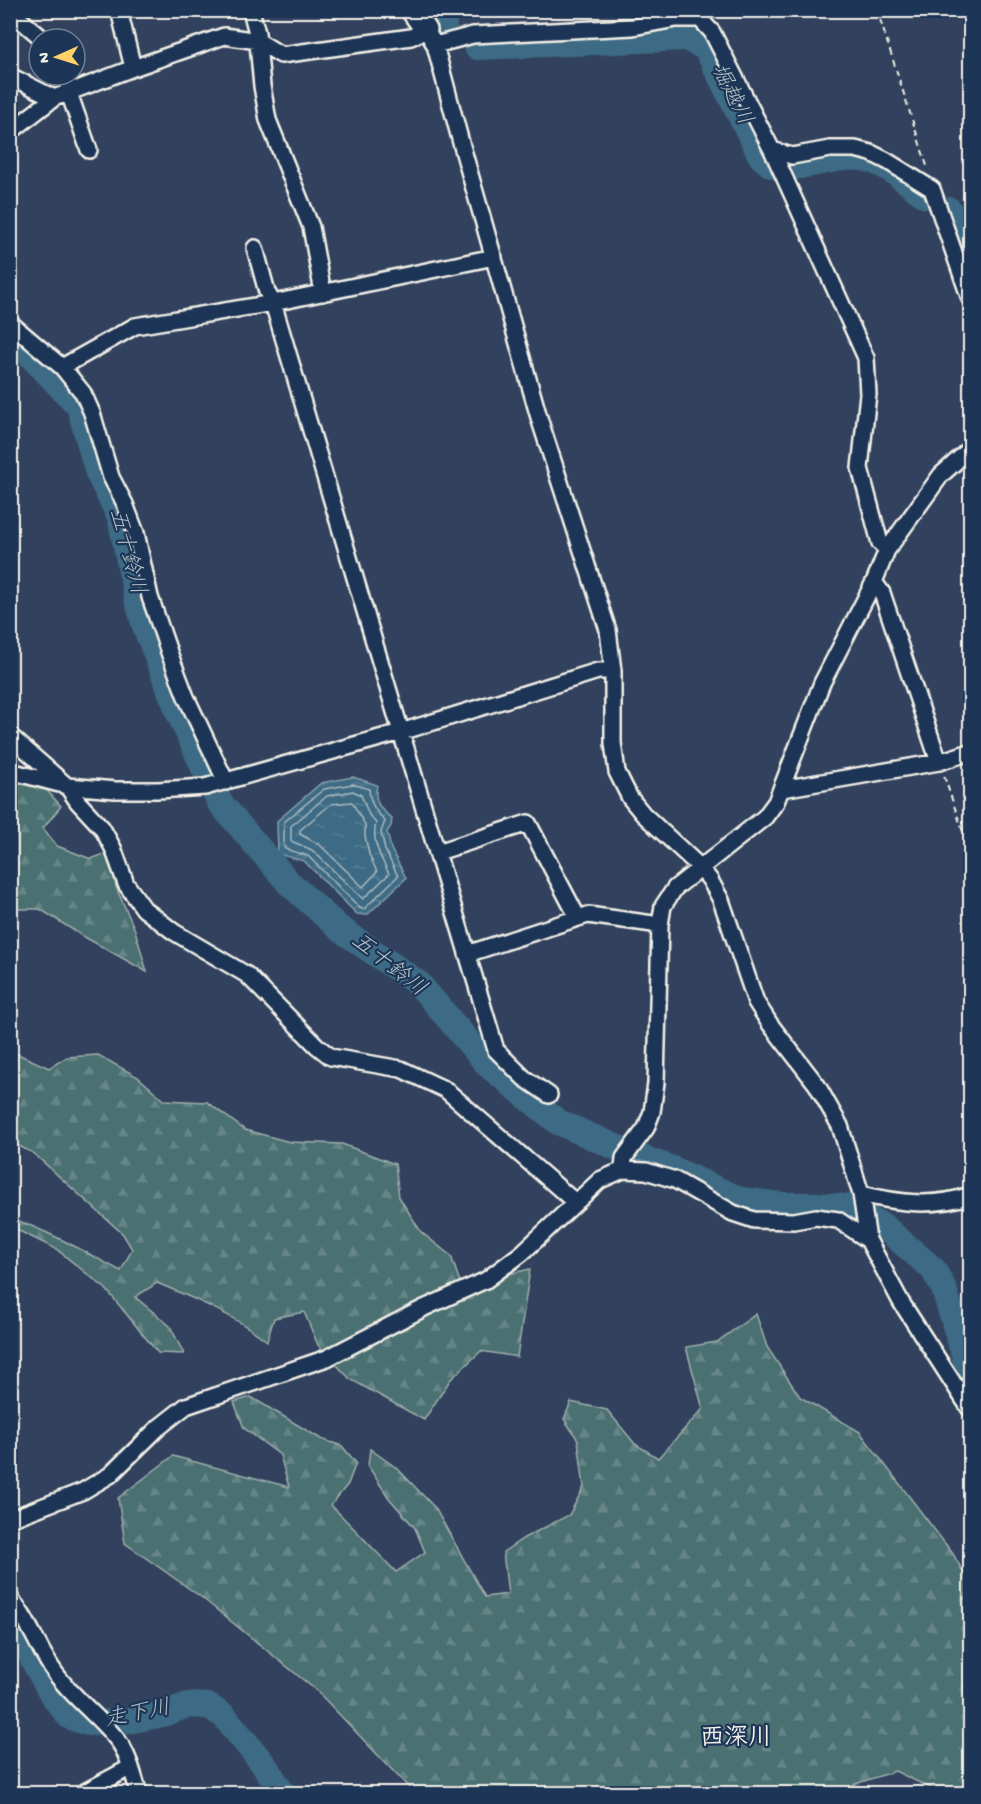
<svg xmlns="http://www.w3.org/2000/svg" width="981" height="1804" viewBox="0 0 981 1804" font-family="'Gochi Hand','Klee One',sans-serif">
	<defs>
		<pattern id="forest-firs" width="22" height="20" patternUnits="userSpaceOnUse" patternTransform="scale(1.5)"><rect width="22" height="20" fill="#4c7072"/><path d="M5 1l3.5 6h-7zM16 11l3.5 6h-7z" fill="#668586"/></pattern>
		<pattern id="water-ripples" width="26" height="14" patternUnits="userSpaceOnUse" patternTransform="scale(1.5)"><rect width="26" height="14" fill="#3e6a84"/><path d="M2 4q2-2 4 0t4 0M15 11q2-2 4 0t4 0" fill="none" stroke="#5a8095"/></pattern>
	</defs>
	<rect width="100%" height="100%" fill="#32425e"/>
	<filter id="ink" filterUnits="userSpaceOnUse"><feTurbulence type="fractalNoise" baseFrequency=".0167" numOctaves="2"/><feDisplacementMap in="SourceGraphic" scale="12" xChannelSelector="R" yChannelSelector="G"/><feConvolveMatrix kernelMatrix="1 2 1 2 8 2 1 2 1" color-interpolation-filters="sRGB"/></filter>
	<g filter="url(#ink)">
		<!-- forest -->
		<path fill="url(#forest-firs)" stroke="#a0b0ad" stroke-width="1.5" d="M 10,779 L 42,785 L 61,806 L 43,828 L 57,846 L 91,859 L 112,851 L 116,887 L 135,930 L 147,972 L 81,935 L 40,909 L 11,909 Z
			M 11,1051 L 49,1068 L 67,1057 L 98,1055 L 138,1077 L 164,1100 L 207,1102 L 245,1130 L 290,1142 L 342,1144 L 395,1164 L 399,1197 L 421,1232 L 451,1256 L 463,1291 L 496,1277 L 530,1269 L 517,1357 L 481,1351 L 450,1380 L 424,1420 L 350,1379 L 318,1345 L 304,1312 L 274,1318 L 267,1341 C 234,1315 195,1299 157,1283 L 135,1297 L 170,1326 L 184,1354 L 158,1353 L 106,1289 L 56,1249 L 11,1227 L 10,1218 C 49,1231 85,1252 121,1271 L 132,1249 L 123,1234 L 33,1153 L 11,1142 Z
			M 756,1314 L 767,1347 L 800,1397 L 860,1432 L 953,1554 L 970,1584 L 970,1793 L 941,1793 L 895,1771 L 855,1784 L 851,1794 L 414,1793 L 317,1691 L 201,1597 L 125,1543 L 118,1498 L 173,1456 L 289,1487 L 280,1455 L 244,1428 L 234,1402 L 251,1397 L 321,1439 L 342,1446 L 356,1463 L 348,1484 L 331,1505 L 396,1572 L 425,1552 L 415,1528 L 389,1498 L 368,1466 L 370,1449 L 398,1469 L 435,1508 L 485,1597 L 508,1594 L 503,1552 L 524,1538 L 569,1515 L 584,1487 L 578,1440 L 564,1419 L 571,1402 L 607,1410 L 635,1444 L 658,1458 L 703,1409 L 686,1347 L 717,1342 Z"/>
		<!-- water -->
		<path fill="url(#water-ripples)" stroke="#87a0ac" stroke-width="1.5" d="M 353,777 L 377,785 C 373,802 380,808 392,819 L 391,826 L 387,832 L 391,849 L 406,878 L 367,915 L 357,914 L 304,861 L 278,854 L 277,821 L 321,783 Z"/>
		<g fill="none" stroke-linecap="round" stroke-linejoin="round">
			<!-- shore -->
			<path stroke="#abbbc0" stroke-width="1.5" d="M 353,784 L 369,789 C 370,803 375,811 385,821 L 381,832 L 385,850 L 398,876 L 364,909 L 360,908 L 308,856 L 285,849 L 284,847 L 284,822 L 324,789 Z
				M 353,791 L 361,795 L 369,815 L 376,823 C 371,842 381,857 389,874 L 363,899 L 312,850 L 291,841 L 291,826 L 327,796 Z
				M 352,802 L 365,825 L 365,836 L 369,854 L 377,872 L 363,887 L 320,845 L 300,834 L 300,830 L 331,804 Z"/>
			<!-- river -->
			<path stroke="#3e6a84" stroke-width="26" d="M 434,10 L 444,24
				M 477,47 L 686,38 L 706,48 L 761,156 C 764,159 768,163 772,165 C 796,174 838,152 866,159 C 888,164 908,183 926,196
				M 949,210 L 961,225 L 970,261
				M 10,337 L 32,357 L 79,406 L 98,473 L 120,517 L 136,595 L 145,626 L 179,713 L 220,803 L 289,883 L 339,928 L 419,984 L 489,1066 L 558,1122 L 634,1155 L 675,1170 L 741,1200 L 781,1205 L 815,1205 L 846,1207 L 883,1226 L 933,1269 L 944,1289 L 970,1374
				M 10,1616 L 19,1627 L 34,1662 L 53,1696 L 70,1717 L 88,1723 L 123,1722 L 163,1714 L 188,1705 L 208,1706 L 224,1716 L 265,1766 L 283,1794"/>
			<defs>
				<path id="street" d="M 119,10 L 133,68
					M 251,10 L 257,33 L 262,86 L 268,120 L 311,227 L 323,293
					M 10,11 L 43,39
					M 435,45 L 473,35 L 633,27 L 676,19 L 700,19 L 712,32 L 772,150 L 866,358 L 868,394 L 860,468 L 880,543 L 887,550
					M 67,75 L 69,93 L 89,150
					M 10,76 L 54,98
					M 10,132 L 54,98 L 133,68 L 224,36 L 258,41 L 281,55 L 411,37 L 426,30 L 435,45 L 460,139 L 540,421 L 608,630 L 613,671 L 613,743 L 617,772 L 630,798 L 643,814 L 700,867 L 710,880 L 721,900 L 756,1002 L 770,1024 L 817,1085 L 840,1126 L 861,1194 L 868,1240 L 901,1302 L 970,1409
					M 772,150 L 792,156 L 830,149 L 855,149 L 871,153 L 887,161 L 932,189 L 970,299
					M 255,248 L 267,292 L 273,303 L 496,1050 L 524,1078 L 549,1095
					M 10,323 L 62,367 L 83,393 L 92,413 L 111,477 L 125,504 L 136,533 L 150,597 L 170,655 L 186,697 L 226,782
					M 62,367 L 135,326 L 273,303 L 494,257
					M 874,582 L 882,593 L 939,762
					M 10,736 L 67,786 L 78,802 L 102,828 L 113,848 L 126,884 L 144,909 L 174,932 L 247,975 L 317,1046 L 331,1057 L 401,1069 L 446,1090 L 575,1202
					M 10,771 L 67,786 L 116,790 L 158,790 L 205,787 L 401,732 L 598,671 L 613,671
					M 782,789 L 939,762 L 970,752
					M 438,852 L 528,823 L 578,918 L 467,954
					M 578,918 L 588,915 L 660,925
					M 623,1170 L 624,1158 L 646,1128 L 652,1112 L 656,1083 L 660,925 L 663,906 L 675,888 L 765,817 L 776,802 L 822,683 L 874,582 L 887,550 L 941,475 L 970,449
					M 861,1194 C 898,1203 934,1208 970,1195
					M 10,1519 L 83,1491 L 110,1475 L 158,1428 L 186,1406 L 327,1358 L 424,1308 L 486,1280 L 522,1253 L 600,1180 L 623,1170 L 646,1171 L 675,1180 L 733,1213 L 754,1220 L 794,1221 L 816,1217 L 838,1220 L 868,1240
					M 10,1598 C 30,1621 38,1650 56,1674 C 74,1699 100,1717 119,1742 C 129,1756 134,1777 139,1794
					M 81,1794 L 131,1767"/>
				<path id="secondary" d="M 412,10 L 426,30"/>
			</defs>
			<!-- street casing -->
			<use href="#street" stroke="#f4f1e8" stroke-width="20"/>
			<!-- secondary casing -->
			<use href="#secondary" stroke="#f4f1e8" stroke-width="26"/>
			<!-- path -->
			<path stroke="#f4f1e8" stroke-width="2" stroke-dasharray="6 4.5" stroke-linecap="butt" d="M 877,10 L 928,169
				M 944,776 L 970,852"/>
			<!-- street -->
			<use href="#street" stroke="#1d3557" stroke-width="15"/>
			<!-- secondary -->
			<use href="#secondary" stroke="#1d3557" stroke-width="21"/>
		</g>
	</g>
	<g text-anchor="middle" dominant-baseline="central" stroke-width="4.5" stroke-linejoin="round" paint-order="stroke">
		<!-- water labels -->
		<g font-size="22" font-style="italic" fill="#b4c2c5" stroke="#1d3557">
			<text transform="translate(730 95) rotate(63)">堀越川</text>
			<text transform="translate(126 552) rotate(75)">五十鈴川</text>
			<text transform="translate(388 966) rotate(38)">五十鈴川</text>
			<text transform="translate(138 1715) rotate(-11)">走下川</text>
		</g>
		<!-- quarter labels -->
		<g font-size="24" font-weight="bold" fill="#f4f1e8" stroke="#1d3557">
			<text x="736" y="1739">西深川</text>
		</g>
	</g>
	<!-- margin -->
	<rect width="981" height="1804" fill="none" stroke="#1d3557" stroke-width="36"/>
	<rect x="18" y="18" width="945" height="1768" fill="none" stroke="#f4f1e8" stroke-width="2" filter="url(#ink)"/>
	<!-- north arrow -->
	<g transform="translate(57 57) rotate(267)"><circle r="28" fill="#1d3557" stroke="#738091" stroke-width="1.5"/>
	<path d="M0-4.5L10 22L0 15L-10 22Z" fill="#ffd166"/>
	<text y="-9" font-size="16" font-weight="bold" text-anchor="middle" fill="#f4f1e8">N</text>
	</g>
</svg>
